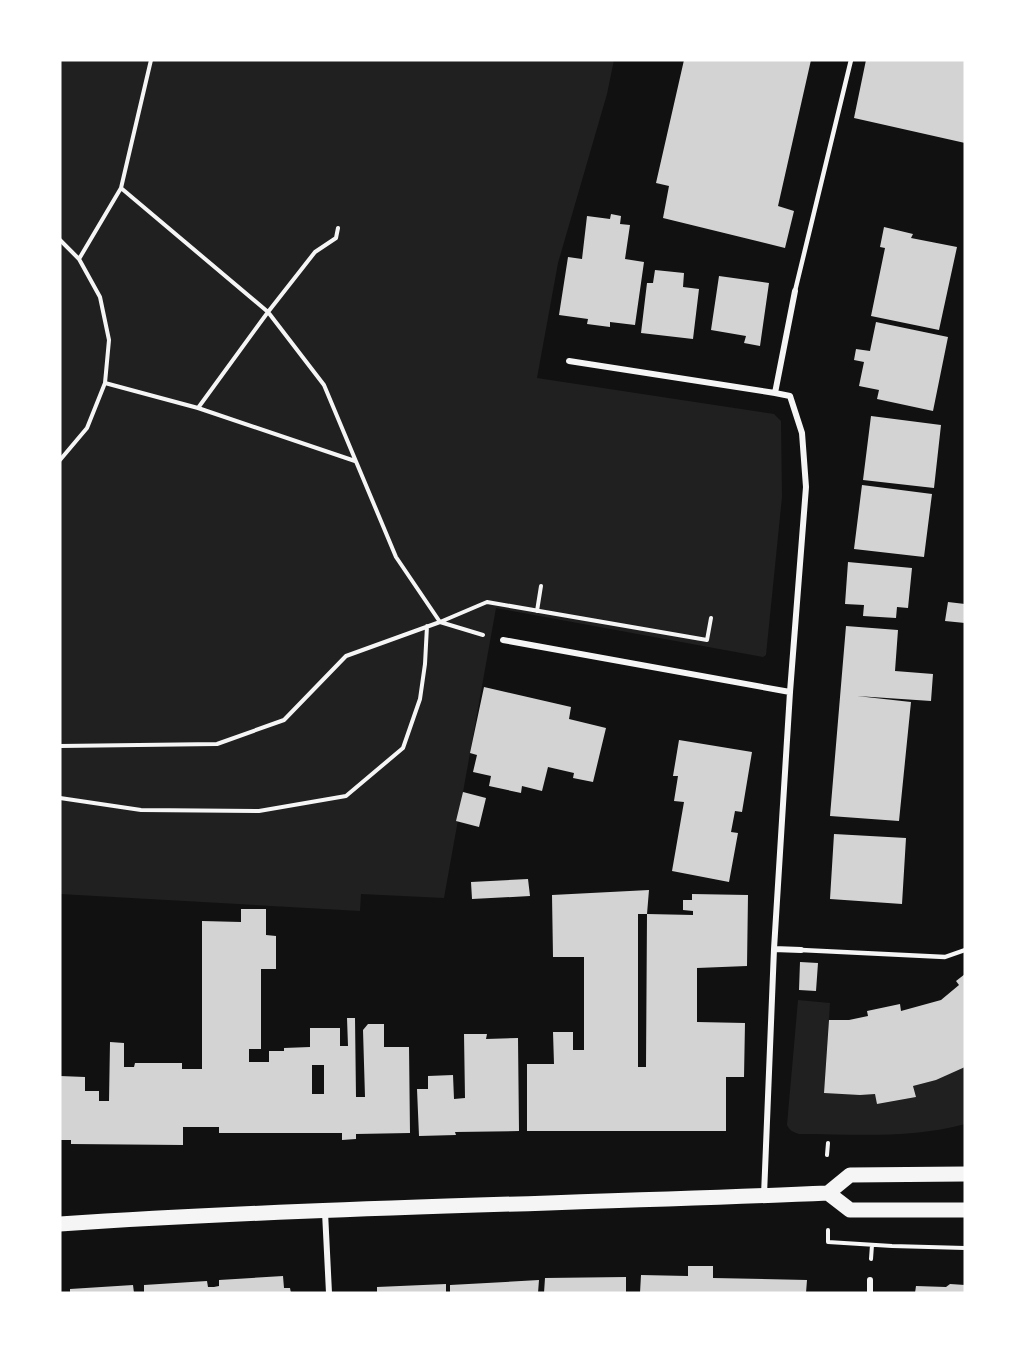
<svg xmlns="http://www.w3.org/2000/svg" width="1025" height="1353" viewBox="0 0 1025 1353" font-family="'Public Sans',sans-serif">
	<rect width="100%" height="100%" fill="#111"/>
	<!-- green -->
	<path fill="#202020" d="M 60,60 L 614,60 L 607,94 L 558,263 L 537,378 L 774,414 L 781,421 L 782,497 L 766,655 L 763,657 L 496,608 L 444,898 L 361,894 L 360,911 L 60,894 Z
		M 798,1000 L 830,1003 L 824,1093 L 875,1094 L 878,1104 L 916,1097 L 913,1086 L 936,1080 L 965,1067 L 965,1124 C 912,1139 854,1134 799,1134 C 793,1132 790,1131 787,1125 Z"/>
	<!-- building -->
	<path fill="#d3d3d3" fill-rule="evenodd" d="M 684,60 L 811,60 L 778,206 L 794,211 L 785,248 L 663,218 L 669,186 L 656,183 Z
		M 866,60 L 965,60 L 965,143 L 854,118 Z
		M 611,214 L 621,216 L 620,224 L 630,225 L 625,259 L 644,262 L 635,325 L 610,322 L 610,327 L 587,324 L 588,319 L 559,315 L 568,257 L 582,259 L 587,216 L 610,219 Z
		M 884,227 L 913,234 L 911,238 L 957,247 L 939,330 L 871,316 L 885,248 L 880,247 Z
		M 655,270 L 684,273 L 683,287 L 699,289 L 693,339 L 641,333 L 647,283 L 653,283 Z
		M 719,276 L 769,283 L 760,346 L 744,343 L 746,336 L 711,330 Z
		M 876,322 L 948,337 L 933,411 L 877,399 L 879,390 L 859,386 L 864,362 L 854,360 L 856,349 L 870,351 Z
		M 871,416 L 941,425 L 934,488 L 863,480 Z
		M 862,485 L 932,494 L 924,557 L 854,549 Z
		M 848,562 L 912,568 L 908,608 L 897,607 L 896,618 L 863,616 L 864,605 L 845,604 Z
		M 948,602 L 965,604 L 965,623 L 945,621 Z
		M 846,626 L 898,630 L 895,671 L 933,674 L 931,701 L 857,696 L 911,702 L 899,821 L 830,816 Z
		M 484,687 L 571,707 L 569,719 L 606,728 L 593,782 L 573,778 L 574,773 L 548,767 L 542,791 L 522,786 L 521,793 L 489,786 L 491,776 L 473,772 L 477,755 L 470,753 Z
		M 679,740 L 752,752 L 742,812 L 735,811 L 731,832 L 738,833 L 729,882 L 672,871 L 684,802 L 674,801 L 678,776 L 673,776 Z
		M 463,792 L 486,798 L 479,827 L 456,821 Z
		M 834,834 L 906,838 L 902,904 L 830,899 Z
		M 528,879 L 530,896 L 472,899 L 471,882 Z
		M 649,890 L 647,914 L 693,915 L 693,911 L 683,910 L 683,900 L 692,900 L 692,894 L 748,895 L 747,966 L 697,968 L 697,1022 L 745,1023 L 744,1077 L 726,1077 L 726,1131 L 527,1131 L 527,1064 L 554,1064 L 553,1032 L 573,1032 L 573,1050 L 584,1050 L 584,957 L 553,957 L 552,895 ZM 638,914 L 647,914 L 646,1067 L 638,1067 Z
		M 241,909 L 266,909 L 266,935 L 276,936 L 276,969 L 261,969 L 261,1049 L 249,1049 L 249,1062 L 269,1062 L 269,1051 L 284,1051 L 284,1048 L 310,1047 L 310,1028 L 340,1028 L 340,1046 L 348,1046 L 347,1018 L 355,1018 L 356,1097 L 365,1097 L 363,1030 L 368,1024 L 384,1024 L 384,1047 L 409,1047 L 410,1133 L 356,1134 L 356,1139 L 342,1140 L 342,1133 L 219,1133 L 219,1127 L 183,1127 L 183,1145 L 71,1144 L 71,1140 L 60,1140 L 60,1076 L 85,1077 L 85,1091 L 99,1091 L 99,1101 L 109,1101 L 110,1042 L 124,1043 L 124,1067 L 134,1067 L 135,1063 L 182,1063 L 182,1069 L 202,1069 L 202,921 L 241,922 ZM 312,1065 L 324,1065 L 324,1094 L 312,1094 Z
		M 800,962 L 818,963 L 816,991 L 799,990 Z
		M 965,974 L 965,1067 L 936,1080 L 913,1086 L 916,1097 L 877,1104 L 875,1094 L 860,1095 L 824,1093 L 829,1020 L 849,1020 L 868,1016 L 867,1011 L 900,1004 L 901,1011 L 941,1000 L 959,985 L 956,981 Z
		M 464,1034 L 487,1034 L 486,1039 L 518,1038 L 519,1131 L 455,1132 L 456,1135 L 419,1136 L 417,1089 L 428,1089 L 428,1076 L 453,1075 L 454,1099 L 465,1098 Z
		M 688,1266 L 713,1266 L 713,1278 L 807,1280 L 806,1293 L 640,1293 L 641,1275 L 688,1276 Z
		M 283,1276 L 284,1288 L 290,1288 L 291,1293 L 144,1293 L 144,1285 L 207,1281 L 208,1287 L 214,1287 L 219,1286 L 219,1280 Z
		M 626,1277 L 626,1293 L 544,1293 L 545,1278 Z
		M 539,1280 L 538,1293 L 450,1293 L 450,1285 Z
		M 446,1284 L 446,1293 L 377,1293 L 377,1287 Z
		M 950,1284 L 965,1285 L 965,1293 L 915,1293 L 916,1286 L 946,1287 Z
		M 133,1285 L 134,1293 L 70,1293 L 70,1289 Z"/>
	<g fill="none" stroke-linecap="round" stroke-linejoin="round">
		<!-- path -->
		<path stroke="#f5f5f5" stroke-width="4" d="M 121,188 L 268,312 L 324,385 L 396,557 L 440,622 L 483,635
			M 60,240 L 79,259 L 100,297 L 109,340 L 105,383 L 87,428 L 60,460
			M 79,259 L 121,188 L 151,60
			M 105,383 L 198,408 L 355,461
			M 198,408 L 268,312 L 315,252 L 336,238 L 338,228
			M 537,611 L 541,586
			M 60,746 L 217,744 L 284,720 L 346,656 L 440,622 L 487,602 L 707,640 L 711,618
			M 60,798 L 141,810 L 259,811 L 346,796 L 403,748 L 420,699 L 425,664 L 427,626
			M 827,1155 L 828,1143
			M 828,1230 L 828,1242 L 892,1246 L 965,1248
			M 871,1259 L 872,1245"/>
		<!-- service -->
		<path stroke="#f5f5f5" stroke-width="4.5" d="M 795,291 L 851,60
			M 801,950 L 945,957 L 965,950"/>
		<!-- minor -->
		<path stroke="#f5f5f5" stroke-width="6" d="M 569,361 L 775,393
			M 503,640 L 790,692
			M 774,949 L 801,950
			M 764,1195 L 774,949 L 790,692 L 806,487 L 802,433 L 790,396 L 775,393 L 795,291
			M 325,1212 L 329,1293
			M 870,1293 L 870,1280"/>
		<!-- primary -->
		<path stroke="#f5f5f5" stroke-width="15" d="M 828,1193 L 850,1210 L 965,1210
			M 60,1224 C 316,1207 572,1204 828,1193 L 850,1175 L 965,1174"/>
	</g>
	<!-- border -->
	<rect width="1025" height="1353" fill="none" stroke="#ffffff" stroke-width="123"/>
</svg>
